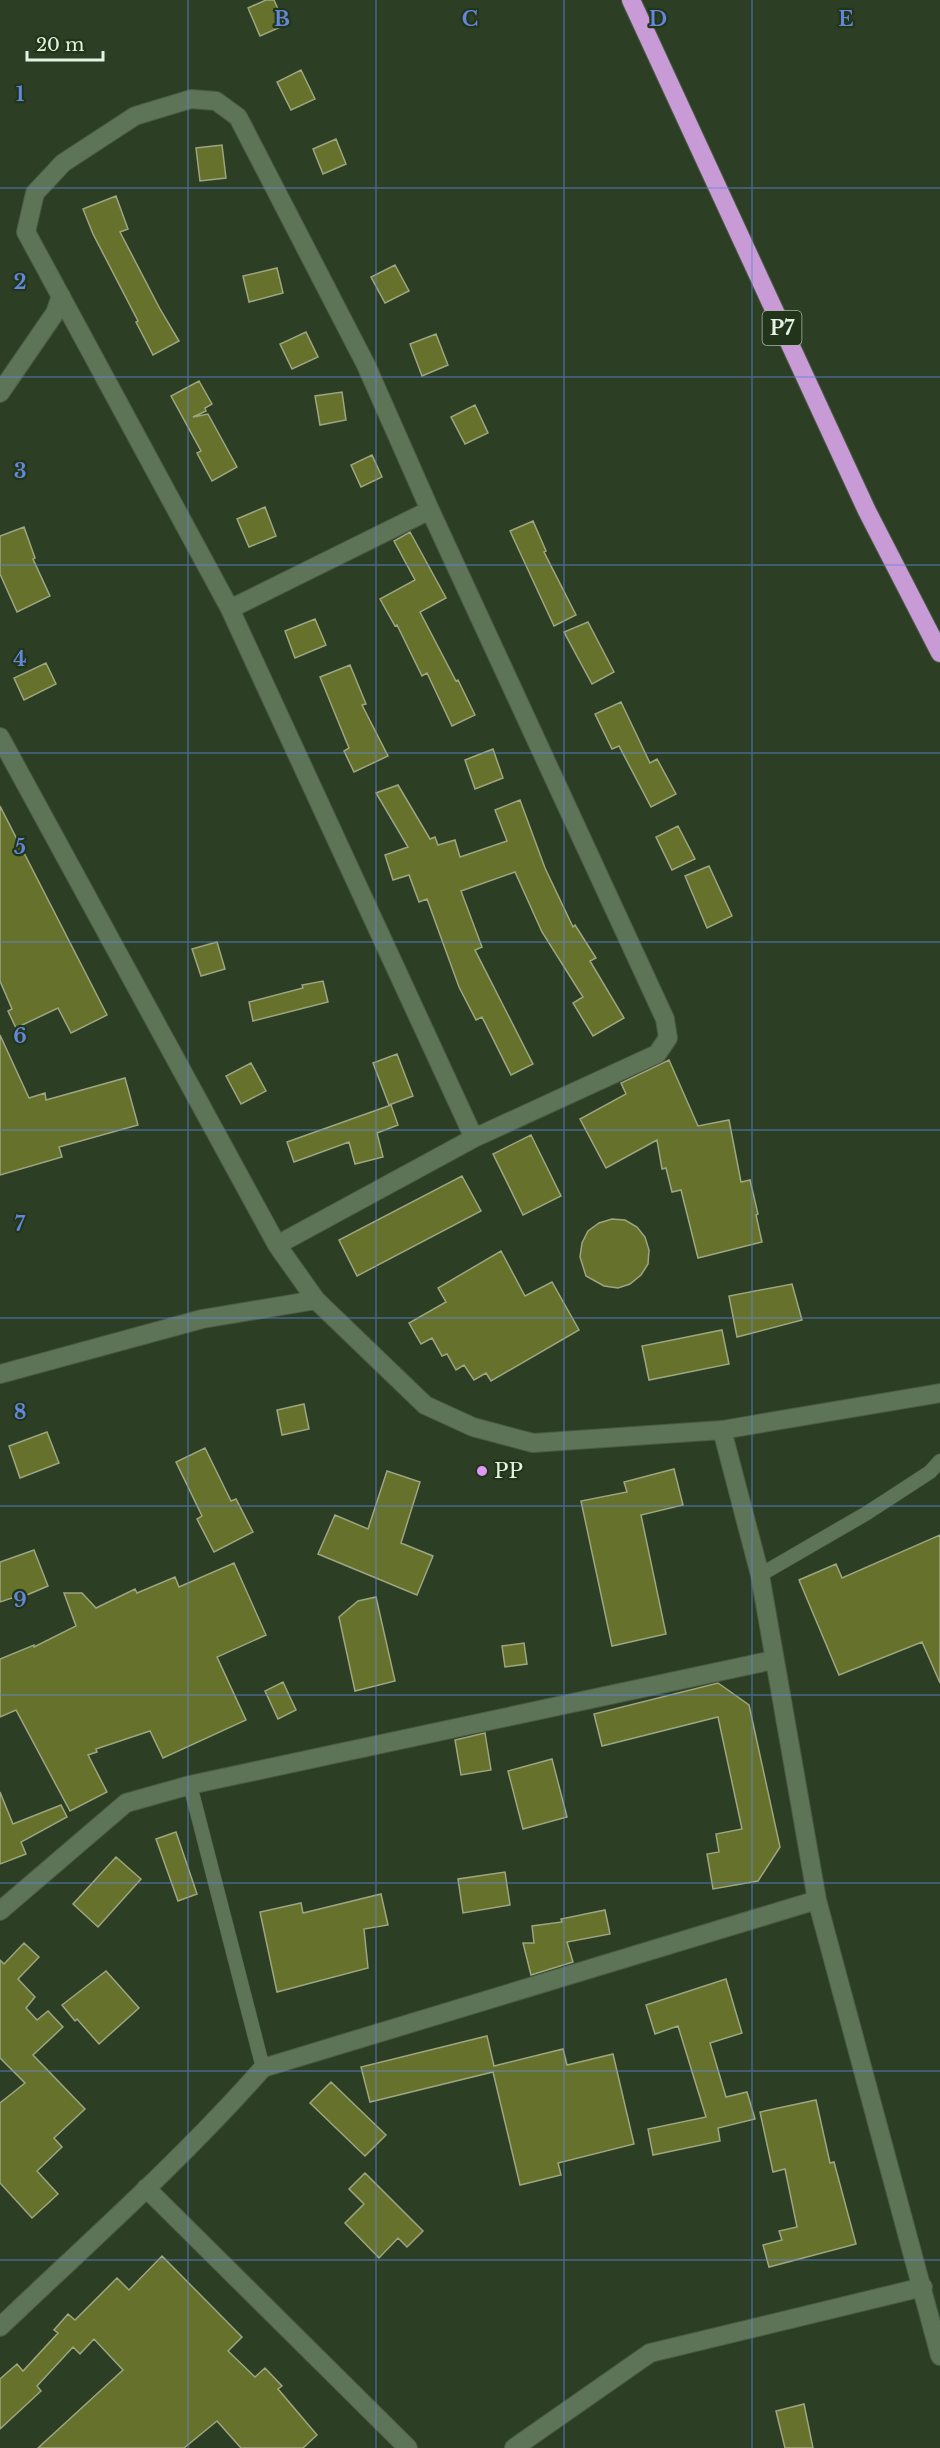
<svg xmlns="http://www.w3.org/2000/svg" width="940" height="2448" viewBox="0 0 940 2448" font-family="'Libre Baskerville',serif">
	<rect width="100%" height="100%" fill="#2c3f25"/>
	<!-- building -->
	<path fill="#66722c" stroke="#9da581" stroke-width="1.5" d="M 266,0 L 274,0 L 285,25 L 260,36 L 248,8 Z
		M 301,70 L 315,99 L 291,110 L 277,82 Z
		M 336,139 L 346,164 L 323,174 L 313,149 Z
		M 222,145 L 226,178 L 200,181 L 196,148 Z
		M 116,196 L 128,229 L 120,232 L 160,309 L 179,341 L 153,355 L 136,322 L 138,321 L 93,234 L 83,209 Z
		M 395,265 L 409,291 L 385,303 L 371,277 Z
		M 277,268 L 283,293 L 249,302 L 243,276 Z
		M 306,332 L 318,357 L 292,369 L 280,344 Z
		M 436,334 L 448,365 L 422,376 L 410,344 Z
		M 199,381 L 212,404 L 205,408 L 206,411 L 193,417 L 208,414 L 237,467 L 212,481 L 197,453 L 201,451 L 171,396 Z
		M 342,392 L 346,420 L 320,425 L 315,396 Z
		M 475,405 L 488,433 L 465,444 L 451,417 Z
		M 372,455 L 382,477 L 361,487 L 351,465 Z
		M 265,507 L 276,536 L 249,547 L 237,519 Z
		M 533,521 L 546,551 L 544,552 L 576,615 L 554,626 L 510,531 Z
		M 24,527 L 35,558 L 33,559 L 50,596 L 17,612 L 0,574 L 0,536 Z
		M 410,532 L 446,598 L 420,612 L 456,681 L 458,680 L 475,715 L 452,726 L 427,673 L 422,676 L 397,625 L 395,626 L 380,599 L 415,580 L 394,541 Z
		M 315,619 L 326,645 L 295,658 L 285,631 Z
		M 588,622 L 614,672 L 592,684 L 564,632 Z
		M 46,663 L 56,684 L 24,700 L 14,678 Z
		M 350,665 L 366,704 L 362,705 L 388,756 L 354,772 L 344,751 L 349,748 L 320,677 Z
		M 621,702 L 650,763 L 657,759 L 676,794 L 651,807 L 619,746 L 612,749 L 595,714 Z
		M 493,749 L 503,778 L 475,789 L 465,760 Z
		M 398,785 L 430,839 L 435,837 L 438,845 L 455,840 L 460,857 L 507,841 L 495,810 L 520,800 L 545,868 L 573,927 L 575,925 L 596,958 L 590,961 L 624,1018 L 593,1036 L 573,1003 L 583,997 L 542,932 L 515,872 L 461,891 L 482,947 L 475,950 L 533,1064 L 511,1075 L 482,1017 L 476,1020 L 459,987 L 427,899 L 419,902 L 409,875 L 393,880 L 385,855 L 408,847 L 376,793 Z
		M 0,806 L 107,1015 L 71,1033 L 58,1008 L 16,1028 L 8,1011 L 12,1009 L 0,981 Z
		M 678,826 L 695,859 L 672,870 L 656,837 Z
		M 709,866 L 732,916 L 707,928 L 685,876 Z
		M 217,942 L 225,969 L 201,976 L 192,949 Z
		M 323,981 L 328,1002 L 253,1021 L 249,1002 L 303,988 L 302,985 Z
		M 0,1035 L 29,1098 L 45,1093 L 46,1100 L 125,1078 L 138,1125 L 59,1147 L 62,1157 L 0,1175 Z
		M 397,1054 L 413,1096 L 389,1105 L 373,1063 Z
		M 669,1060 L 698,1126 L 729,1120 L 741,1182 L 750,1180 L 758,1214 L 756,1215 L 762,1242 L 698,1258 L 681,1190 L 672,1192 L 666,1168 L 662,1169 L 657,1140 L 606,1168 L 580,1119 L 626,1094 L 621,1083 Z
		M 251,1063 L 266,1091 L 241,1104 L 226,1076 Z
		M 391,1105 L 398,1125 L 377,1133 L 383,1157 L 355,1164 L 349,1142 L 294,1162 L 287,1142 Z
		M 531,1135 L 561,1196 L 523,1215 L 493,1154 Z
		M 462,1176 L 481,1211 L 357,1276 L 339,1240 Z
		M 612,1219 L 625,1220 L 637,1227 L 645,1237 L 649,1250 L 648,1264 L 641,1275 L 630,1284 L 618,1288 L 604,1286 L 586,1276 L 580,1257 L 582,1243 L 588,1231 L 599,1223 Z
		M 501,1251 L 525,1296 L 552,1282 L 579,1330 L 491,1381 L 486,1373 L 474,1380 L 464,1365 L 456,1370 L 447,1354 L 442,1356 L 432,1338 L 421,1344 L 409,1323 L 446,1302 L 438,1288 Z
		M 792,1284 L 802,1320 L 737,1337 L 729,1296 Z
		M 722,1330 L 729,1364 L 649,1380 L 642,1346 Z
		M 304,1404 L 309,1429 L 282,1435 L 277,1410 Z
		M 47,1432 L 59,1463 L 20,1478 L 9,1446 Z
		M 205,1448 L 231,1501 L 236,1499 L 253,1532 L 214,1552 L 197,1519 L 202,1516 L 176,1462 Z
		M 674,1469 L 683,1505 L 641,1515 L 666,1634 L 612,1646 L 581,1501 L 627,1492 L 624,1482 Z
		M 387,1471 L 420,1482 L 401,1543 L 433,1556 L 417,1595 L 318,1554 L 335,1515 L 368,1529 Z
		M 940,1535 L 940,1683 L 922,1642 L 839,1675 L 799,1580 L 836,1564 L 842,1578 Z
		M 34,1550 L 48,1586 L 15,1600 L 15,1597 L 0,1602 L 0,1562 Z
		M 234,1563 L 266,1635 L 217,1657 L 246,1720 L 163,1758 L 150,1731 L 96,1749 L 97,1752 L 88,1755 L 107,1792 L 70,1811 L 16,1710 L 0,1717 L 0,1659 L 34,1645 L 34,1647 L 76,1626 L 64,1593 L 82,1593 L 96,1608 L 135,1589 L 137,1593 L 175,1577 L 179,1587 Z
		M 376,1597 L 395,1681 L 355,1691 L 339,1617 L 358,1601 Z
		M 524,1643 L 527,1664 L 505,1667 L 502,1646 Z
		M 283,1682 L 296,1710 L 278,1719 L 265,1691 Z
		M 718,1683 L 749,1705 L 780,1847 L 758,1881 L 713,1889 L 707,1854 L 719,1852 L 716,1834 L 742,1829 L 718,1717 L 602,1746 L 594,1714 Z
		M 485,1733 L 491,1770 L 461,1775 L 455,1740 Z
		M 552,1759 L 567,1817 L 523,1829 L 508,1771 Z
		M 0,1792 L 13,1824 L 61,1805 L 67,1817 L 21,1842 L 26,1854 L 0,1864 Z
		M 176,1832 L 197,1894 L 178,1901 L 156,1839 Z
		M 116,1857 L 141,1879 L 98,1927 L 73,1904 Z
		M 505,1872 L 510,1905 L 463,1913 L 458,1879 Z
		M 381,1894 L 388,1925 L 364,1929 L 368,1968 L 277,1992 L 260,1912 L 301,1903 L 303,1913 Z
		M 605,1910 L 610,1934 L 567,1942 L 573,1962 L 531,1975 L 523,1943 L 534,1943 L 532,1926 L 562,1922 L 561,1919 Z
		M 24,1943 L 39,1957 L 18,1979 L 35,1997 L 26,2008 L 37,2020 L 48,2011 L 63,2027 L 33,2055 L 85,2109 L 54,2138 L 62,2147 L 37,2171 L 58,2194 L 32,2218 L 0,2183 L 0,2103 L 25,2083 L 0,2058 L 0,1960 L 4,1964 Z
		M 106,1971 L 139,2008 L 99,2044 L 77,2019 L 75,2021 L 62,2005 Z
		M 726,1979 L 742,2033 L 710,2043 L 726,2097 L 747,2092 L 755,2119 L 718,2128 L 720,2141 L 653,2155 L 648,2129 L 706,2117 L 678,2026 L 655,2034 L 646,2005 Z
		M 487,2036 L 494,2066 L 563,2049 L 567,2065 L 613,2054 L 634,2144 L 558,2163 L 561,2175 L 520,2185 L 493,2072 L 370,2102 L 361,2067 Z
		M 331,2082 L 386,2135 L 365,2156 L 310,2103 Z
		M 816,2100 L 830,2163 L 834,2162 L 856,2244 L 769,2267 L 763,2245 L 782,2240 L 779,2231 L 797,2227 L 785,2169 L 773,2172 L 760,2112 Z
		M 365,2173 L 423,2231 L 407,2247 L 398,2238 L 379,2258 L 345,2223 L 364,2204 L 349,2189 Z
		M 162,2256 L 242,2337 L 228,2351 L 255,2377 L 265,2368 L 282,2386 L 278,2389 L 317,2435 L 303,2448 L 241,2448 L 217,2421 L 184,2448 L 38,2448 L 123,2370 L 94,2339 L 80,2354 L 73,2347 L 37,2386 L 41,2391 L 0,2429 L 0,2379 L 17,2364 L 23,2371 L 58,2333 L 54,2330 L 68,2314 L 75,2320 L 117,2278 L 129,2290 Z
		M 804,2404 L 813,2448 L 785,2448 L 776,2411 Z"/>
	<g fill="none" stroke-linecap="round" stroke-linejoin="round">
		<defs>
			<path id="lane" d="M 760,1575 L 867,1513 L 930,1472 L 940,1461
				M 190,1785 L 263,2068"/>
			<path id="street" d="M 0,393 L 55,313 L 61,296
				M 230,609 L 430,510
				M 0,737 L 277,1245 L 316,1300 L 425,1405 L 473,1427 L 533,1443 L 722,1430 L 940,1393
				M 277,1245 L 474,1138 L 657,1054 L 668,1038 L 665,1019 L 430,510 L 366,365 L 238,117 L 216,101 L 191,99 L 135,116 L 63,163 L 35,193 L 26,232 L 230,609 L 474,1138
				M 0,1374 L 202,1319 L 316,1300
				M 722,1430 L 760,1575 L 817,1900 L 940,2356
				M 0,1911 L 126,1803 L 190,1785 L 773,1660
				M 146,2188 L 408,2448
				M 0,2327 C 89,2242 182,2160 263,2068 L 817,1900
				M 514,2448 L 650,2353 L 923,2287"/>
			<path id="highway" d="M 631,0 L 867,511 L 940,653"/>
		</defs>
		<!-- lane casing -->
		<use href="#lane" stroke="#4a5b44" stroke-width="15"/>
		<!-- street casing -->
		<use href="#street" stroke="#4a5b44" stroke-width="20"/>
		<!-- highway casing -->
		<use href="#highway" stroke="#4a5b44" stroke-width="20"/>
		<!-- lane -->
		<use href="#lane" stroke="#5e7457" stroke-width="14"/>
		<!-- street -->
		<use href="#street" stroke="#5e7457" stroke-width="18"/>
		<!-- highway -->
		<use href="#highway" stroke="#c89ad6" stroke-width="18"/>
	</g>
	<!-- grid -->
	<path fill="none" stroke="#6387db" stroke-width="1.5" stroke-opacity="0.55" d="M 188,0 L 188,2448M 376,0 L 376,2448M 564,0 L 564,2448M 752,0 L 752,2448M 0,188 L 940,188M 0,377 L 940,377M 0,565 L 940,565M 0,753 L 940,753M 0,942 L 940,942M 0,1130 L 940,1130M 0,1318 L 940,1318M 0,1506 L 940,1506M 0,1695 L 940,1695M 0,1883 L 940,1883M 0,2071 L 940,2071M 0,2260 L 940,2260"/>
	<!-- markers -->
	<circle fill="#dd99f3" stroke="#22351b" stroke-width="2" cx="482" cy="1471" r="6"/>
	<g text-anchor="middle" dominant-baseline="central" stroke-width="4.5" stroke-linejoin="round" paint-order="stroke">
		<!-- shield labels -->
		<rect fill="#22351b" stroke="#aab9a6" stroke-width="1.5" x="762.5" y="311" width="39" height="34" rx="4.5"/>
		<g font-size="20" font-weight="bold" fill="#e5f1e1">
			<text x="782" y="328">P7</text>
		</g>
		<!-- poi labels -->
		<g font-size="21" fill="#e5f1e1" stroke="#22351b" text-anchor="start">
			<text x="494" y="1471">PP</text>
		</g>
	</g>
	<g font-size="20" text-anchor="middle" font-weight="bold" fill="#6387db" stroke="#22351b" stroke-width="4.5" stroke-linejoin="round" paint-order="stroke">
		<text x="282" y="26">B</text>
		<text x="470" y="26">C</text>
		<text x="658" y="26">D</text>
		<text x="846" y="26">E</text>
		<text x="20" y="101">1</text>
		<text x="20" y="289">2</text>
		<text x="20" y="478">3</text>
		<text x="20" y="666">4</text>
		<text x="20" y="854">5</text>
		<text x="20" y="1043">6</text>
		<text x="20" y="1231">7</text>
		<text x="20" y="1419">8</text>
		<text x="20" y="1607">9</text>
	</g>
	<!-- scale -->
	<path d="M27 51v9h76v-9" fill="none" stroke="#e5f1e1" stroke-width="3"/>
	<text x="36" y="51" font-size="18" fill="#e5f1e1" stroke="#22351b" stroke-width="4.5" paint-order="stroke">20 m</text>
</svg>
